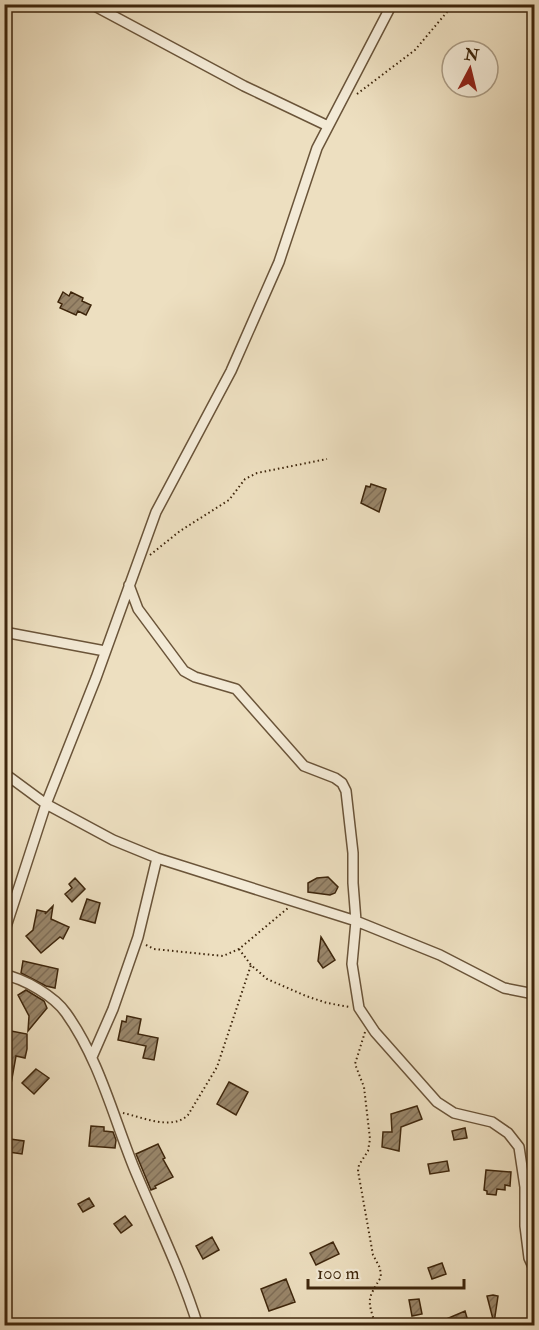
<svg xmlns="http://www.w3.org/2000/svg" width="539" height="1330" viewBox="0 0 539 1330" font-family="'IM FELL Double Pica',serif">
	<defs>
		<pattern id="building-hatch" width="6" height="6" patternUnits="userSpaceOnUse" patternTransform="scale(1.5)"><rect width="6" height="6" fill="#99866a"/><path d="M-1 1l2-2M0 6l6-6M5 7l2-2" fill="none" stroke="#7e6d56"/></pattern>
	</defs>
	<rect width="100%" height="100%" fill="#eddfc0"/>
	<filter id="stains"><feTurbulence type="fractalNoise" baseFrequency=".00333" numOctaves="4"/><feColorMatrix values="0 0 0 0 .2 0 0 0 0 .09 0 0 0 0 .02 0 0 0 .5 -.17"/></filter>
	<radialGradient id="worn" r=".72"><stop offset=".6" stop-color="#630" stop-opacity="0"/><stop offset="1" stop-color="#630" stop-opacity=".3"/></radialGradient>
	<!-- building -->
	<path fill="url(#building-hatch)" stroke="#3e260c" stroke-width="1.5" d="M 63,292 L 69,296 L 71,292 L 83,298 L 82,301 L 91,305 L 86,315 L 78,311 L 76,315 L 60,308 L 62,304 L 58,302 Z
		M 371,484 L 386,489 L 379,512 L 361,503 L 366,486 L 370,487 Z
		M 328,877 L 338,887 L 335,893 L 330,895 L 308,892 L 308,883 L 317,878 Z
		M 75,878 L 85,889 L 72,902 L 65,894 L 72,888 L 69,884 Z
		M 87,899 L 100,903 L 95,923 L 80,919 Z
		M 53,906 L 51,919 L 69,927 L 63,939 L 60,937 L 41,953 L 26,936 L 33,930 L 37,910 L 46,912 L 45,914 Z
		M 321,937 L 335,960 L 323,968 L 318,961 Z
		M 23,961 L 58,969 L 55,988 L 46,986 L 21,973 Z
		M 26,990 L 44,1001 L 47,1008 L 28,1031 L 29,1016 L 18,995 Z
		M 127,1016 L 141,1019 L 138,1034 L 158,1038 L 154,1060 L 143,1058 L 146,1046 L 118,1040 L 122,1021 L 126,1022 Z
		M 11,1031 L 27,1034 L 27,1049 L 25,1058 L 16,1056 L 9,1095 L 4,1094 L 4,1066 Z
		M 36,1069 L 49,1078 L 34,1094 L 22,1083 Z
		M 229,1082 L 248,1092 L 236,1115 L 217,1104 Z
		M 417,1106 L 422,1119 L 401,1127 L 399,1151 L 382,1147 L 383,1132 L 392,1132 L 391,1114 Z
		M 91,1126 L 104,1127 L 104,1131 L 113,1132 L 116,1140 L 115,1148 L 89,1146 Z
		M 465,1128 L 467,1138 L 454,1140 L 452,1131 Z
		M 10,1139 L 24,1141 L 22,1154 L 9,1152 Z
		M 158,1144 L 165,1158 L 163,1159 L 173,1177 L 155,1186 L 156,1188 L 151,1190 L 136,1154 Z
		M 447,1161 L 449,1171 L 430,1174 L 428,1164 Z
		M 486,1170 L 511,1172 L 510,1186 L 505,1185 L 505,1190 L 497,1189 L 496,1195 L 487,1194 L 487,1191 L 484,1190 Z
		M 89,1198 L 94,1206 L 83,1212 L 78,1204 Z
		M 125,1216 L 132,1225 L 121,1233 L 114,1224 Z
		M 212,1237 L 219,1250 L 203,1259 L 196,1246 Z
		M 333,1242 L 339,1254 L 316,1265 L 310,1253 Z
		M 442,1263 L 446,1274 L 432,1279 L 428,1268 Z
		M 286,1279 L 295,1302 L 269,1311 L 261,1289 Z
		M 493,1295 L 498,1296 L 494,1323 L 487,1296 Z
		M 419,1299 L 422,1314 L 412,1316 L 409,1300 Z
		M 465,1311 L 468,1321 L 454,1326 L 430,1326 Z"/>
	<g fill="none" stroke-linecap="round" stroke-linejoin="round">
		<defs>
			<path id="street" d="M 91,4 L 244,86 L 328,126
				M 129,585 L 138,609 L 184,671 L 195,677 L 236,689 L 304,766 L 335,778 L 342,783 L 346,791 L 353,853 L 353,883 L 356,921 L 352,964 L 359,1008 L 375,1032 L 437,1102 L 454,1113 L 492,1122 L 508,1133 L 519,1147 L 525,1187 L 525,1226 L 529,1258 L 534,1269
				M 4,632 L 105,651
				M 4,773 L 46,804 L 113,840 L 157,858 L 356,921 L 440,955 L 504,988 L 534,994
				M 4,933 L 46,804 L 96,678 L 156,512 L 231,371 L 279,262 L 317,148 L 392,4
				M 4,975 C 24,978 55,997 66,1013 C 99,1059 113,1116 134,1168 C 156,1221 181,1271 198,1326
				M 92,1057 L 113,1009 L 138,937 L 157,858"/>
		</defs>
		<!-- street casing -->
		<use href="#street" stroke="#6a5439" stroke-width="12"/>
		<!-- path -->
		<path stroke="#3e260c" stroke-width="2" stroke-dasharray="1.5 3" stroke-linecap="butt" d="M 357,94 L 415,50 L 447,12 L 458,4
			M 150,555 L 180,531 L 229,500 L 245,479 L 257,473 L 327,459
			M 146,945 L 154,949 L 223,956 L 239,949 L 288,908
			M 239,949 L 251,965 L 267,979 L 306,996 L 327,1003 L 350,1007
			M 365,1032 L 355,1064 L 364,1087 L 370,1139 L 368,1151 L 359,1165 L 358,1171 L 373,1255 L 380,1268 L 381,1277 C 367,1300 367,1299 376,1326
			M 123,1113 C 142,1117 172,1131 188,1115 L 217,1067 L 251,965
			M 528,1142 L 533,1130 L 534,1108"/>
		<!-- street -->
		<use href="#street" stroke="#f3ead6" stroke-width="9"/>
	</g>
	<!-- margin -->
	<rect width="539" height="1330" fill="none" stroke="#eddfc0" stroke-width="24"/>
	<rect x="6" y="6" width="527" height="1318" fill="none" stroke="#3e260c" stroke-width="3"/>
	<rect x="12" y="12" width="515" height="1306" fill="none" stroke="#3e260c" stroke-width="1.5"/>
	<!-- north arrow -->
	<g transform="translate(470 69) rotate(7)"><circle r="28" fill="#f3ead6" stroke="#ab9c85" stroke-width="1.5"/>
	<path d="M0-4.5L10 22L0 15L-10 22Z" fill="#8f2418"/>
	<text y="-9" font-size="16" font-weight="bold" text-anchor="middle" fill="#3e260c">N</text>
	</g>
	<!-- scale -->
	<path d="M308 1279v9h156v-9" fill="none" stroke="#3e260c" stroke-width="3"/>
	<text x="317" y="1279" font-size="18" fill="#3e260c" stroke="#f3ead6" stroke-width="4.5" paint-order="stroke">100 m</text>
	<rect width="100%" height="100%" filter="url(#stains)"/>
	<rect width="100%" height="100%" fill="url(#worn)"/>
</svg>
